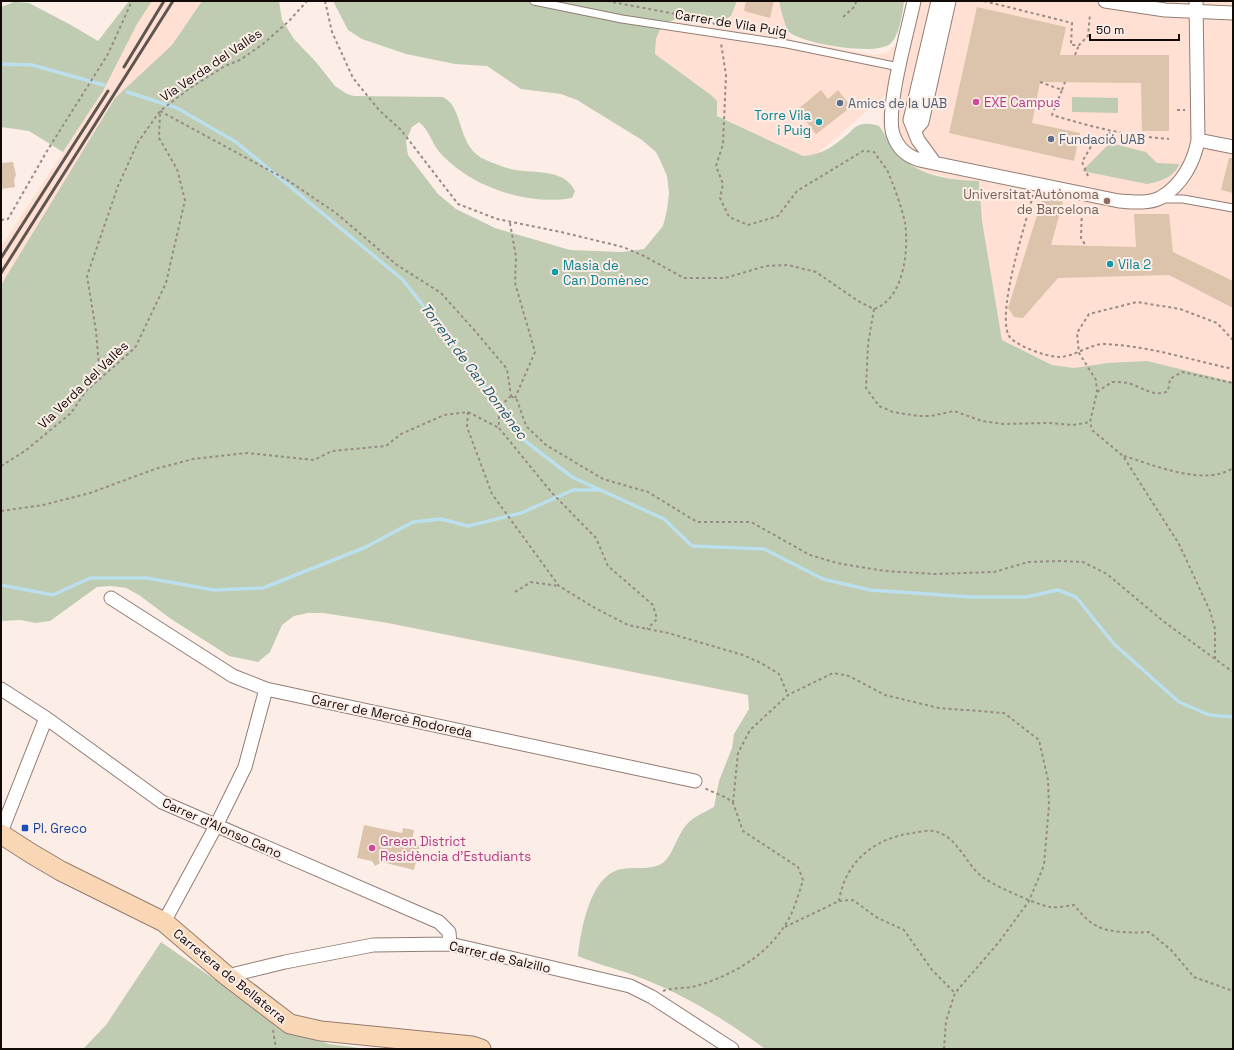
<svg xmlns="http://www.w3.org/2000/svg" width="1234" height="1050" viewBox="0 0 1234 1050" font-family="'Space Grotesk',sans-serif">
	<rect width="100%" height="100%" fill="#fceee7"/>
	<!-- built -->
	<path fill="#ffe0d2" d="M 152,1 L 202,1 L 172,45 L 115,98 L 1,285 L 1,247 L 103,91 L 137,24 Z
		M 737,1 L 779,1 L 785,19 L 785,26 L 792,40 L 875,55 L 888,52 L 899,41 L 908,1 L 1233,1 L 1233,382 L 1188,372 L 1107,363 L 1074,368 L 1052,365 L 1002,340 L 982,221 L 979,182 L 955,179 L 922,171 L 909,164 L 896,153 L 884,133 L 882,118 L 887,94 L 810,160 L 717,115 L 717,101 L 711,95 L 655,54 L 658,19 L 726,28 Z"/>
	<!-- green -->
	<path fill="#bfccb1" d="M 129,1 L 152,1 L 137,24 L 103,91 L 63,152 L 29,131 L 1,127 L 1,7 L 14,2 L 29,3 L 71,25 L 98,41 Z
		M 202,1 L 279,1 L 282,20 L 294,39 L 316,62 L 335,86 L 347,94 L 354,96 L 443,97 C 465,108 456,148 486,160 C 495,164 505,168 515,170 C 535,173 565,169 575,191 L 572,198 C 528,206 472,187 442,155 C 432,145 430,131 419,122 L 412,127 L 406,141 L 408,155 L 438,194 L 456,209 L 495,228 L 570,250 L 622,252 L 644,249 L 663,226 L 667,210 L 669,193 L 667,176 L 660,160 L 656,152 L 642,140 L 577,100 L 561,94 L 521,89 L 487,66 L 455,64 L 406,54 L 362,39 L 348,30 L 333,1 L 737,1 L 731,16 L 725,20 L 677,19 L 662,24 L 656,39 L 655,54 L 711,95 L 717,101 L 717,116 L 803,156 C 822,155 834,146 848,134 C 852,130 857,124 864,124 C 869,123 875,125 879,126 C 886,135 889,144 896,152 C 916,176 950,180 979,181 L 982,221 L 1002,340 L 1052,365 L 1074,368 L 1107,363 L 1147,361 L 1233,382 L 1233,1049 L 765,1049 C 725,1019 680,992 633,975 C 615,968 596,964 578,956 C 581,930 590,874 622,869 C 636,866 654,872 666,860 C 675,849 678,833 688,823 C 695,816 705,812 714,807 L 719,781 L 732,748 L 734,734 L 749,709 L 748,695 L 388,623 L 323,613 L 308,613 L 294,616 L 282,625 L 270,652 L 258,662 L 229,656 L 171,619 L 139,595 L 126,588 L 111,586 L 97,587 L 50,621 L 35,623 L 21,620 L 1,621 L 1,285 L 115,98 L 172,45 Z
		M 779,1 L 904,1 C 903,12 899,37 890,44 C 876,56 803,44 789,32 C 786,30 780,6 779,1 Z
		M 1072,97 L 1118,98 L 1118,113 L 1072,112 Z
		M 1110,143 L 1146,152 L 1157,163 L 1179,164 C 1175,177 1159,182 1147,184 L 1082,171 Z
		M 161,942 L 273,1020 L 301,1035 L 329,1044 L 367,1049 L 83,1049 L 106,1025 Z"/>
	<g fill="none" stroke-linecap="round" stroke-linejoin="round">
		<!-- stream -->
		<path stroke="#bbdfec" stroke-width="3.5" d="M 1,64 L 32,65 L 104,85
			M 127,92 L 177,108 L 236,142 L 402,279 L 454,344 L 520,437 L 572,477 L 664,519 L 692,546 L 764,549 L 823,579 L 870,590 L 971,597 L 1026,597 L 1058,590 L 1076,597 L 1114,644 L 1179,702 L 1209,715 L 1233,717
			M 1,585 L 53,595 L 90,578 L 147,578 L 214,590 L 263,588 L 366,547 L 413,522 L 441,519 L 468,526 L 521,513 L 573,490 L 599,490"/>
	</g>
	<!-- building -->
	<path fill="#dbc3ac" d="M 746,1 L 774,1 L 770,18 L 744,11 Z
		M 977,7 L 1066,27 L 1060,55 L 1169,55 L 1169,131 L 1142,131 L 1141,83 L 1040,82 L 1032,123 L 1080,133 L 1074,161 L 949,133 Z
		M 821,90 L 828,99 L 838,90 L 851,107 L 816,134 L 797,110 Z
		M 1229,158 L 1233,158 L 1233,193 L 1221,190 Z
		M 13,162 L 16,175 L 14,180 L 15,187 L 1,189 L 1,163 Z
		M 1043,196 L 1063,202 L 1051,245 L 1136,247 L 1134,214 L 1169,214 L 1173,252 L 1233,281 L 1233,308 L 1169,275 L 1058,278 L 1023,318 L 1014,317 L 1008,308 Z
		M 364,825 L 402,833 L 403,828 L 414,830 L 411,844 L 420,845 L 414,870 L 382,862 L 375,866 L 372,861 L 357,858 Z"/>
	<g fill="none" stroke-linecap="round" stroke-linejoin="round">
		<defs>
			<path id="lane" d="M 534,1 L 622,19 L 787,44 L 899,67
				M 1161,199 L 1183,199 L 1233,208"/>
			<path id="street" d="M 914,1 C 908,30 885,109 893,134 C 898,150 909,158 924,161 L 1119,201 C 1132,202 1148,204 1160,198 C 1181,186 1194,163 1198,140 L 1196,1
				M 1105,1 L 1165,10 L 1233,13
				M 915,130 L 922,122 L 949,1
				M 1198,140 L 1233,147
				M 934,162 L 918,140 L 910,120 L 938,1
				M 111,598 L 233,676 L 266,689 L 695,781
				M 1,689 L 46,718 L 162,802 L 439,922 L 449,932 L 450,944
				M 1,832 L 46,718
				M 164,922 L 216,826 L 245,767 L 266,689
				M 227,976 L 285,962 L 373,945 L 450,944 L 630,986 L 652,997 L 732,1049"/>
			<path id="secondary" d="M 1,834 L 32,854 L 61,871 L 164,922 L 227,976 L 290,1024 L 321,1031 L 472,1046 L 481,1049"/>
		</defs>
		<!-- lane casing -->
		<use href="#lane" stroke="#927d74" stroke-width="9"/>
		<!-- street casing -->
		<use href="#street" stroke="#927d74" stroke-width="15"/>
		<!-- secondary casing -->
		<use href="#secondary" stroke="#927d74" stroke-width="21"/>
		<!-- path -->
		<path stroke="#978b86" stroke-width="2" stroke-dasharray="3 3" stroke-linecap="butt" d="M 325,1 L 332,32 L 353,78 L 379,110 L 401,130 L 458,204 L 497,219 L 561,232 L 623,247 L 644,256 L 684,278 L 725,278 L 766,266 L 788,265 L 816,272 L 858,301 L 874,309 C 904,299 909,250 905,223 C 903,211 892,180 887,170 C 883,164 878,158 874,152 L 863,151 L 797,191 L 778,216 L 748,225 L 729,217 L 720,198 L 723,184 L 716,166 L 723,144 L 726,75 L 721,43
			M 607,1 L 702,19 L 715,24
			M 984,1 L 1072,23 L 1071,45 L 1079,45 L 1088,36 L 1090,14
			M 843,17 L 855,6 L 856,1
			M 1075,55 L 1079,45
			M 1040,82 L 1062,90 L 1052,115 C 1093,127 1126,136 1169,139
			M 1062,90 L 1065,82
			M 1177,110 L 1185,110
			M 160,111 L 289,181 L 336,213 L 397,265 L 441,293 L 476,332 L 507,369 L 511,396
			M 1088,176 L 1082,162 L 1093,143 L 1111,132
			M 1033,195 C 1025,226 998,307 1008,334 C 1012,345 1047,357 1059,357 C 1074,357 1092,343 1105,344 C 1149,346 1191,360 1233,369
			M 1082,206 L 1081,238 L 1086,246
			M 1,220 L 8,219 L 47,151 L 108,54 L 132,1
			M 510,223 L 516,257 L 515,283 L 535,352 L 515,398
			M 874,309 L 868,344 L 866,388 L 879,406 L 893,412 L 918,416 L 931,416 L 954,411 L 982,421 L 1003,424 L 1048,423 L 1073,425 L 1090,422
			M 100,379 L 96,331 L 87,276 L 118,186 L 138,142 L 160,111 L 190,88 L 225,66 L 240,60 L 263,44 L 289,21 L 307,1
			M 1097,392 L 1112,382 C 1117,382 1123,382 1128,383 C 1142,387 1154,398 1168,391 L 1170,379 L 1182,372 L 1233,383
			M 511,396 L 517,400 L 526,426 L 546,445 L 603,479 L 648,492 L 697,522 L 751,522 L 810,555 L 837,563 L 885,571 L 935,574 L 994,572 L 1028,562 L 1059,561 L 1083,562 L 1107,574 L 1163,621 L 1233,672
			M 511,396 C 500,404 498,414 499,428 L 552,493 L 596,538 L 608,566 L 653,605 L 657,619 L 647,629
			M 468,412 L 467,427 L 492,494 L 559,586 L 595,608 L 628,625 L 668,633 L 743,655 L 761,663 L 779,674 L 788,695
			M 468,412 L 499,428
			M 1124,456 C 1154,465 1205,487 1233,468
			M 1,466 L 25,451 L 71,413 L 86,391 L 135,348 L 166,283 L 185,200 L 177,169 L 159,138 L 160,112
			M 1,511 L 43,505 L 90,493 L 155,469 L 193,459 L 247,453 L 314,460 L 332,451 L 386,446 L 401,434 L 444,415 L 468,412
			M 515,592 L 531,582 L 559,586
			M 1215,659 L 1215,629 L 1210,611 L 1179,544 L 1123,456 L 1092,430 L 1090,422 L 1097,392 L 1096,380 L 1079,353 L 1077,333 L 1089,314 L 1137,302 L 1180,309 L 1217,323 L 1233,340
			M 733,803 L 738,753 L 750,730 L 788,695 L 833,673 L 849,676 L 885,695 L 939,708 L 1004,713 L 1039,740 L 1048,780 L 1049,805 L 1044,865 L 1029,901 L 999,942 L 955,993 L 946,1021 L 944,1049
			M 839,901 C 845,862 874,838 913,833 C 919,832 928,830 934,831 C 957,836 964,861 981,876 C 990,884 1037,905 1050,907 C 1057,908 1066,906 1074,905 C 1081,913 1087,921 1097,926 C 1108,933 1136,933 1149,932 L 1171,950 L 1194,977 L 1233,991
			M 785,927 L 839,901 L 853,900 L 876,917 L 904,930 L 932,970 L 955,993
			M 663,991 C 674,987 686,989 696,986 C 730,976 763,958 783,928 C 793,915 798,896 803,880 L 798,867 L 743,831 L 733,803 L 727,798 L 704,788
			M 273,1030 L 276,1049"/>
		<!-- lane -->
		<use href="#lane" stroke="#fff" stroke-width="7"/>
		<!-- street -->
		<use href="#street" stroke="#fff" stroke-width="13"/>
		<!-- secondary -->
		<use href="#secondary" stroke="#f9d7b5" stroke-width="19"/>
		<!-- rail -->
		<path stroke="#5e5450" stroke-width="3" d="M 124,67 L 164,1
			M 1,258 L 108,91
			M 1,273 L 173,1"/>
	</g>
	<!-- markers -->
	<g fill="#d1479c" stroke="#fceee7" stroke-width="1.5">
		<circle cx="976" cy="102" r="4"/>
		<circle cx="372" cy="848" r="4"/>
	</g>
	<g fill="#5c6f8a" stroke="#fceee7" stroke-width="1.5">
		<circle cx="840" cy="103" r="4"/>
		<circle cx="1051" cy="139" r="4"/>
	</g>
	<g fill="#0f9aa8" stroke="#fceee7" stroke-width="1.5">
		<circle cx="819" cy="122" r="4"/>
		<circle cx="1110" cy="264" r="4"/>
		<circle cx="555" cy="272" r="4"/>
	</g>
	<circle fill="#8d6e63" stroke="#fceee7" stroke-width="1.5" cx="1107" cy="201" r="4"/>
	<rect fill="#1a4fb4" stroke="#fceee7" stroke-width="1.5" x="21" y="824" width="8" height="8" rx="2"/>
	<g text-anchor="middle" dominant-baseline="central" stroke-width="4" stroke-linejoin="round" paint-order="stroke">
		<!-- street labels -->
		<g font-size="13" fill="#120a07" stroke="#fceee7">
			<text transform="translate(731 23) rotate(9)">Carrer de Vila Puig</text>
			<text transform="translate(211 65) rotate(-34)">Via Verda del Vallès</text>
			<text transform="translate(83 385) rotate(-44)">Via Verda del Vallès</text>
			<text transform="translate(392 716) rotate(12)">Carrer de Mercè Rodoreda</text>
			<text transform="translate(222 828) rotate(24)">Carrer d'Alonso Cano</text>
			<text transform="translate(500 957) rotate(13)">Carrer de Salzillo</text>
			<text transform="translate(230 976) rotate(39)">Carretera de Bellaterra</text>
		</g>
		<!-- hotel labels -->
		<g font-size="13" fill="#b23c85" stroke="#fceee7" text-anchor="start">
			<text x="984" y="102">EXE Campus</text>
			<text x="380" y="841">Green District<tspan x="380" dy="15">Residència d'Estudiants</tspan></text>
		</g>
		<!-- service labels -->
		<g font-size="13" fill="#4e5e75" stroke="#fceee7" text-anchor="start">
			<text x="848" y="103">Amics de la UAB</text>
			<text x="1059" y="139">Fundació UAB</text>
		</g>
		<!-- culture labels -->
		<g font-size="13" fill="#0d838f" stroke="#fceee7" text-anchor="start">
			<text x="811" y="115" text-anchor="end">Torre Vila<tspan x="811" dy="15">i Puig</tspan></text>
			<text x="1118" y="264">Vila 2</text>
			<text x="563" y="265">Masia de<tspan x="563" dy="15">Can Domènec</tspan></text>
		</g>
		<!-- education labels -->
		<g font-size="13" fill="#785e54" stroke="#fceee7" text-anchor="end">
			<text x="1099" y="194">Universitat Autònoma<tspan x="1099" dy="15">de Barcelona</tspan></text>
		</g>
		<!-- transit labels -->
		<g font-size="13" fill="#164399" stroke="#fceee7" text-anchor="start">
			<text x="33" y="828">Pl. Greco</text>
		</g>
		<!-- water labels -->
		<g font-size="14" font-style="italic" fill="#195b6f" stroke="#fceee7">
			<text transform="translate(474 371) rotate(53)">Torrent de Can Domènec</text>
		</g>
	</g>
	<!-- border -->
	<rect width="1234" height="1050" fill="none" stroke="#120a07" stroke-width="4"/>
	<!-- scale -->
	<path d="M1090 34v6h89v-6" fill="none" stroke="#120a07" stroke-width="2"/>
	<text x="1096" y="34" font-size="12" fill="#120a07" stroke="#fceee7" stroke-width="3" paint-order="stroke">50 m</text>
</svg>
